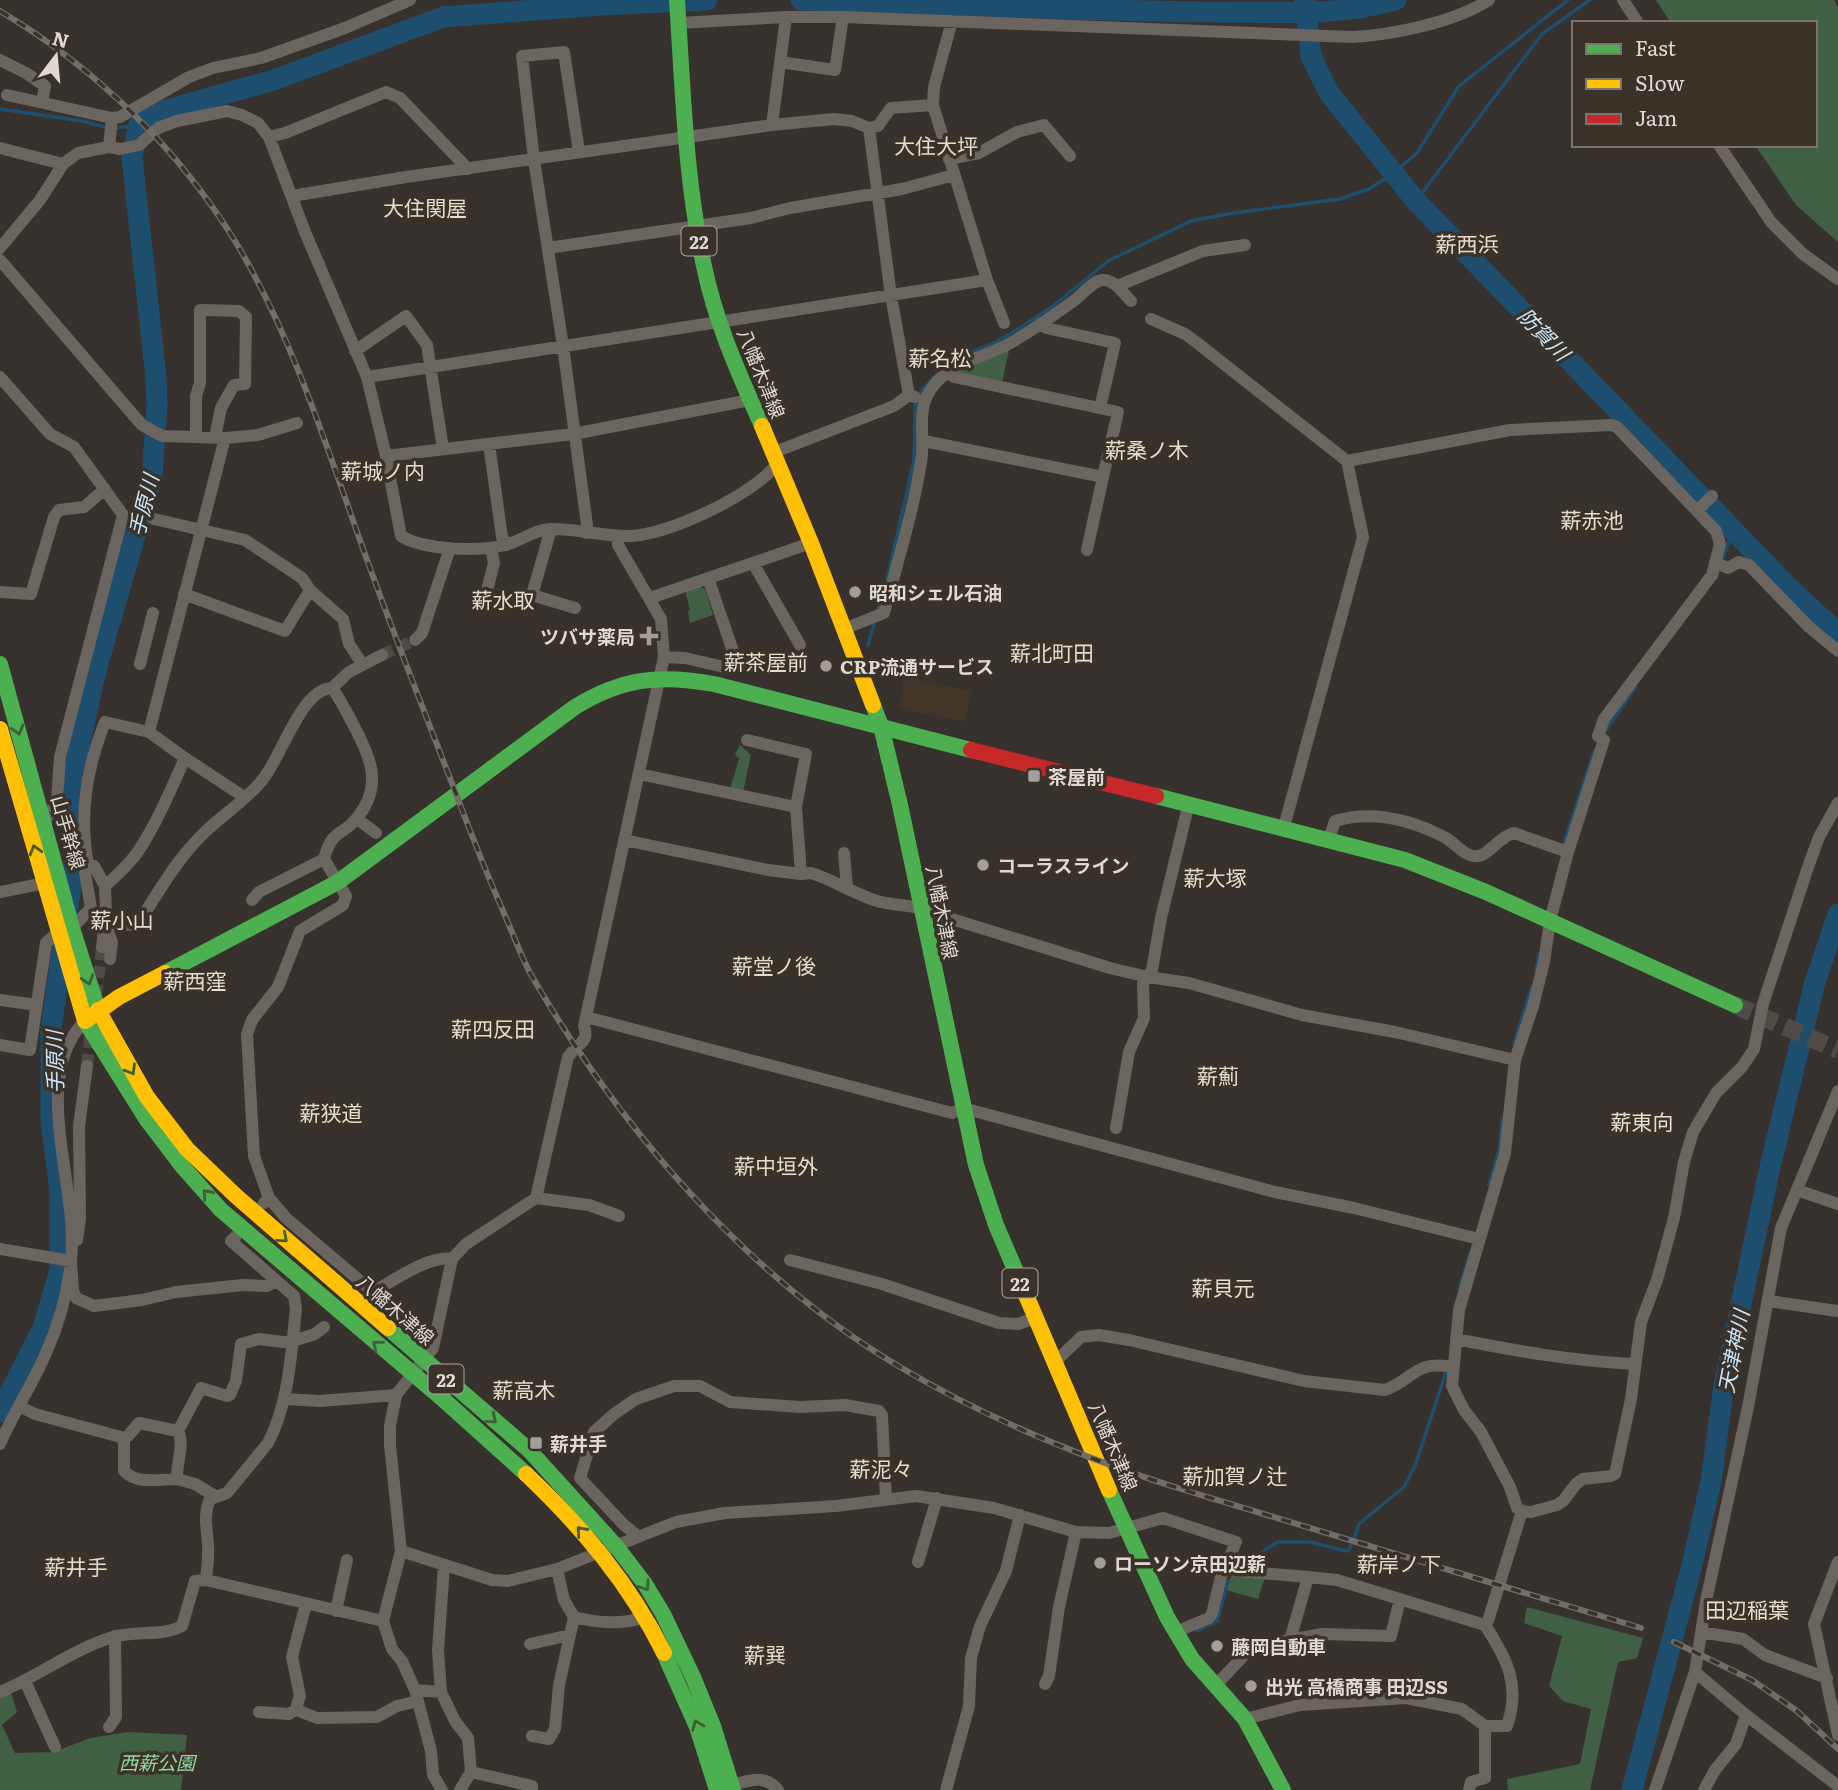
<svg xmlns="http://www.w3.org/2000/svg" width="1838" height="1790" viewBox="0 0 1838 1790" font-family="Literata,'Noto Sans JP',serif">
	<rect width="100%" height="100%" fill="#36312c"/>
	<!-- built -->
	<path fill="#403528" d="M 904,677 L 972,691 L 966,722 L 898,709 Z"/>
	<!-- green -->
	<path fill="#406046" d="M 1656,0 L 1834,0 L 1838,8 L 1838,242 L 1796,205 L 1755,145 L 1815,145 L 1815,23 L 1671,23 Z
		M 1010,346 L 1002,383 L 954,374 Z
		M 698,586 L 705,589 L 713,615 L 690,623 L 688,611 L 690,610 L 685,590 Z
		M 740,745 L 751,755 L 743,792 L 730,789 L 739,759 L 735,754 Z
		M 1239,1574 L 1265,1577 L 1258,1599 L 1226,1590 L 1230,1578 Z
		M 1527,1607 L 1643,1638 L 1637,1658 L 1618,1662 L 1590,1790 L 1508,1790 L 1507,1779 L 1580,1764 L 1591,1709 L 1563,1701 L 1549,1686 L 1562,1636 L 1524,1623 Z
		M 11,1693 L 17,1712 L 2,1725 L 15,1753 L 54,1752 L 90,1738 L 128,1732 L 187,1735 L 181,1790 L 0,1790 L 0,1697 Z"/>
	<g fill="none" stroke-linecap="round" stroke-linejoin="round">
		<!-- stream -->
		<path stroke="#1d4e6d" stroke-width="3.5" d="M 0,109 L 82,121 L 108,128
			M 115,128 L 139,125
			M 1416,201 L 1542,34 L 1590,0
			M 946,367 L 957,358 L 996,342 L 1023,326 L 1053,306 L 1108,261 L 1191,221 L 1233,213 L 1340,199 L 1369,189 L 1394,173 L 1417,153 L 1459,86 L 1568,0
			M 1716,578 L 1733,529
			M 887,579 L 914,461 L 915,405 L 922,390 L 937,374
			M 877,613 L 883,593
			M 868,645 L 875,620
			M 1607,729 L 1636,686
			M 1563,846 L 1594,751
			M 1536,970 L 1539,954
			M 1514,1044 L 1531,988
			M 1489,1185 L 1499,1150 L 1502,1120
			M 1459,1289 L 1470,1253
			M 1354,1539 L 1359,1524 L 1404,1487 L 1415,1466 L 1447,1369
			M 1249,1560 L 1278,1542 L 1310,1542 L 1346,1551 L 1349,1550 L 1352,1543
			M 1197,1631 L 1217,1621 L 1228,1581"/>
		<!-- river -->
		<path stroke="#1d4e6d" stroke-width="21" d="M 801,0 C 938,3 1074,11 1211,12 C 1271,12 1337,17 1396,0
			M 1305,0 L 1311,56 L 1329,93 L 1416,201 L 1790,589 L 1838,633
			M 0,1412 L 43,1328 L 60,1270 L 60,1193 L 51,1121 L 51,1030 L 74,862 L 74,770 L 96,670 L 152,477 L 157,405 L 156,378 L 132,157 L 139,125 L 166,110 L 274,80 L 443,17 L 601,5 L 707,0
			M 1632,1790 L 1693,1561 L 1711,1481 L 1724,1385 L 1770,1167 L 1815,982 L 1838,914"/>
		<!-- street-tunnel -->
		<path stroke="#4f4a45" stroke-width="12" stroke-dasharray="12 6" stroke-linecap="butt" d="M 382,655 L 415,640
			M 96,996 L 102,947
			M 87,1066 L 91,1031"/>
		<!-- secondary-tunnel -->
		<path stroke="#4f4a45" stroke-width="18" stroke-dasharray="18 9" stroke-linecap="butt" d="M 1735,1005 L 1838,1050"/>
		<!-- street -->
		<path stroke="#6b655f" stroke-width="12" d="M 1623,0 L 1638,23
			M 952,21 L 934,87 L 933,105 L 987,280 L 1004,323
			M 680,23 L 786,17 L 843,17 L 1352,37 C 1393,35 1455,22 1489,0
			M 0,60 L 26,73 L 45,86 L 42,102
			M 780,62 L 835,70 L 843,17
			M 7,95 L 112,118
			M 772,125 L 786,17
			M 869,128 L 891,296 L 909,395
			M 269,137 L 285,133 L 386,92 L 400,98 L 468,169
			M 1719,145 L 1771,222 L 1803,254 L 1838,279
			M 109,147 L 112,118 L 120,117 L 189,77 L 213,68 L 261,58 L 345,28 L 410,0
			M 0,148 L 63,164
			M 579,152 L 564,52 L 522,56 L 534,160 L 563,346 L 587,525 L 586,533
			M 949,159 L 979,153 L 1017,132 L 1044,125 L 1070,156
			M 292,196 L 406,177 L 772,125 L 834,119 L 852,121 L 869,128 L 878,126 L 891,108 L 933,105
			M 0,248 L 40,200 L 63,164 L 78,153 L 109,147 L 120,149 L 139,145 L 158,128 L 177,121 L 227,111 L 242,115 L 258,123 L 269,137 L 305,232 L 367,377 L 386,456 L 401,536 C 424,550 478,552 505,545 C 521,541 533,530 550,529 C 577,528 603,537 630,536 C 668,535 753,495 776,465
			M 548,248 L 751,218 L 790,208 L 902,189 L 954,175
			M 0,260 L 135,417 L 142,425 L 162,436 L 225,438 L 258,435 L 297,423
			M 1117,286 L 1203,251 L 1245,245
			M 1151,319 L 1185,334 L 1196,342 L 1347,461 L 1363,537 L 1284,827
			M 1041,323 L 1046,328 L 1115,343 L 1100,408
			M 355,351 L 406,316 L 427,345 L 443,449
			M 0,377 L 50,434 L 74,447 L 123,515 L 60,757 L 57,800 L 44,823
			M 367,377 L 987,280
			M 196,437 L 196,396 L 200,383 L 200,310 L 239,311 L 246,317 L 245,384 L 234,385 L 221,408 L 215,437
			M 924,441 L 1103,477 L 1118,412 L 954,377 L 948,373
			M 489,444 L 502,537 L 507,545
			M 772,453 L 894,406 L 909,395 L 915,397
			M 386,456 L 573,434 L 750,400
			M 1347,461 L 1510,430 L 1611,425 L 1617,427 L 1716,531 L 1720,544 L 1712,575 L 1604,719 L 1598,736 L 1604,740 L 1568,852 L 1550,921 L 1544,962 L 1533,1006 L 1515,1060 L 1505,1153 L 1459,1310 L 1452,1386 L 1464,1410 L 1481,1432 L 1510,1487 L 1517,1508 L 1522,1511 L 1531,1512 L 1557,1505 L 1563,1501 L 1576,1484 L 1583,1479 L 1611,1476 L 1615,1474 L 1631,1399 L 1641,1322 L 1657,1280 L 1674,1218 L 1684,1162 L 1693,1132 L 1716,1093 L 1742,1067 L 1754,1049 L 1763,1004 L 1808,867 L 1819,837 L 1838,803
			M 1697,511 L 1712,496
			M 154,519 L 245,540 L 302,578 L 310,590 L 343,619 L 349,644 L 363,665
			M 551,529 L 532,595 L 575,608
			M 1087,550 L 1103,477
			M 753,563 L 800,645
			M 1716,563 L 1728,568 L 1739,562 L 1749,565 L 1809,627 L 1838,651
			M 0,592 L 31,594 L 54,517 L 59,510 L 84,507 L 105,489
			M 184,594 L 285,631 L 310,590
			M 650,598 L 811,543
			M 483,606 L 494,563 L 491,548
			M 844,629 L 884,613 C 897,563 913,513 921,462 C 925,442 918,417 926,398 C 942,362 985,359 1014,341 C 1034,329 1053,316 1072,302 C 1081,296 1091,282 1102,280 C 1114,279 1123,293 1131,301
			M 415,640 L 422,633 L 450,548
			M 664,657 L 685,658 L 733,669 L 737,663 L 708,578
			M 140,664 L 153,613
			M 747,740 L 806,754 L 796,807 L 801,874
			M 185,758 L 244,797
			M 639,774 L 796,807
			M 357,819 L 376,833
			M 1329,839 L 1335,821 C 1373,810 1412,820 1446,838 C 1456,844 1466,858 1478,856 C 1489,855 1500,836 1514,833 L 1568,852
			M 624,840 L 768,870 L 801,874 L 811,873 C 834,880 854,894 877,901 C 898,907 923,904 942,916 L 1110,968 L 1148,977 L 1189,983 L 1302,1015 L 1395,1032 L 1515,1060
			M 844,853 L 847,888
			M 88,865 C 79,815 86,770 105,722 L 149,732
			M 0,892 L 45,883
			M 252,900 L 259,892 L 324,859
			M 72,928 L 91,908 L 85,873 L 88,865 L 94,866 L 105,886 C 117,875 130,864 139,850 C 158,821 171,789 185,758 L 149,732 L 225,438
			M 102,947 L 106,912 L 105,886
			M 110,959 L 112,942 L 105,924 L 137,925 C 159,892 175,861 204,833 C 222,815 247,800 263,779 C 282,756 301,689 332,688
			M 0,1000 L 37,1005
			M 586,1017 L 952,1113 L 963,1108 L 1275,1192 L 1354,1208 L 1479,1239
			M 0,1045 L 30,1050 L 46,943 L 58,932
			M 579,1045 C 586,1039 587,1035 584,1026 L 664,657 L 661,619 L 618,545 L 618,536
			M 1116,1128 L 1129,1052 L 1144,1018 L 1143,984 L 1152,970 L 1161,918 L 1189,803
			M 1797,1190 L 1838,1204
			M 269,1198 L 286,1218 L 373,1292 C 393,1281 429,1255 452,1259
			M 536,1198 L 589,1205 L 619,1216
			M 264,1203 L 269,1198 L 254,1156 L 247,1034 L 252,1020 L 278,987 L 300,931 L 343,905 L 346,896 L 324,859 C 333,827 341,838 357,818 C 383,786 371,758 354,726 C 347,713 341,700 332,688 L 349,672 L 382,655
			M 77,1240 L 80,1219 L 79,1126 L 87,1066
			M 0,1249 L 71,1261 L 73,1291 L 76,1298 L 94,1306 L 142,1300 L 176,1292 L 243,1285 L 267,1286 L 277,1281
			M 790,1260 L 882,1284 L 999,1323 L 1018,1324 L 1035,1318
			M 1769,1301 L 1837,1311
			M 1456,1339 C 1516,1351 1573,1361 1634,1364
			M 1056,1361 L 1081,1337 L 1099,1335 L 1129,1340 L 1304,1381 L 1385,1390 C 1417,1378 1413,1360 1454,1367
			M 285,1399 L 320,1401 L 396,1395
			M 19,1406 L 35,1414 L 121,1437 L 124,1441 L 124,1471 C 137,1485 159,1479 177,1479 C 176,1464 185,1444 178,1431 L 201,1388 L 227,1396 L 230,1395 L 236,1381 L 241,1344 L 259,1339 L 283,1342 L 293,1341 L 315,1334 L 324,1327
			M 122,1439 L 128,1436 L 139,1423 L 178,1431
			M 0,1444 C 13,1413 33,1384 46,1353 C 59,1324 68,1292 71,1260 C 80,1190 28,1077 85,1021
			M 177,1479 L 195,1484 L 215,1496
			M 639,1537 L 624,1525 L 580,1478 L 594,1432 L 614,1414 L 636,1399 L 674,1386 L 700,1386 L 730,1402 L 800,1407 L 845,1405 L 879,1411 L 882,1415 L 886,1499
			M 401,1551 L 492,1580 L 508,1581 L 557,1569 L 676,1522 L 725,1513 L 836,1506 L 916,1496 L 994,1508 L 1076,1532 L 1109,1533 L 1163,1518 L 1236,1542 L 1221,1577 L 1212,1614 L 1209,1618 L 1176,1632
			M 918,1562 L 937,1498
			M 1838,1562 L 1814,1624 L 1838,1735
			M 557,1569 L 564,1600 L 574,1617 C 599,1623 621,1625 646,1617
			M 1225,1570 L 1308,1577
			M 206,1580 C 207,1568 209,1556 208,1545 C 207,1528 203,1515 210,1499 L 227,1493 L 268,1443 C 289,1403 291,1354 296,1309 L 294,1296 L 231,1241 L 236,1236
			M 306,1604 L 292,1657 L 300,1696 L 297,1705 L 299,1711 L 317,1718 L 377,1717 L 397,1706 L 418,1701
			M 336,1611 L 347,1560
			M 1485,1625 L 1488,1621 L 1522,1511
			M 1701,1632 L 1743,1639 L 1765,1655 L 1827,1678
			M 1290,1640 L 1322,1634 L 1391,1636 L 1400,1599
			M 530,1644 L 570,1635
			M 1695,1672 L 1746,1715 L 1838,1786
			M 25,1681 L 55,1747
			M 1045,1684 L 1049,1676 L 1059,1607 L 1076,1532
			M 1216,1685 L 1251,1648 L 1290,1640 L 1308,1577 L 1337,1580 L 1485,1625 C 1507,1659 1521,1685 1507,1726 L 1485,1726 L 1462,1709 L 1406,1698 L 1300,1705 L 1245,1719
			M 415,1690 L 441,1692 L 455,1721 L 468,1738 L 471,1772 L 532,1786 L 532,1790
			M 0,1692 C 39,1676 73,1649 113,1637 C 135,1630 162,1637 182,1626 L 195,1581 L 206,1580 L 383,1621
			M 441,1692 L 438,1650 L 444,1566
			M 259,1712 L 289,1714 L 297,1709
			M 109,1727 L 116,1717 L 115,1636
			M 532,1736 L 549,1739 L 555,1729 L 559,1685 L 574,1617
			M 732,1785 C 750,1780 765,1774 778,1790
			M 442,1790 L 433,1775 L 431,1751 L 415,1690 L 402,1661 L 392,1649 L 383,1621 L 401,1551 L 390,1445 L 390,1426 L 396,1395 L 433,1348 L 452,1259 L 466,1244 L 536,1198 L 568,1057 L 572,1052
			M 460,1790 L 471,1772
			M 946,1790 L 969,1706 L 971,1658 L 980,1626 L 1006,1571 L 1020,1515
			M 1469,1790 L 1471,1782 L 1485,1778 L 1485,1726
			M 1655,1790 L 1695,1672 L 1706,1601 L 1748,1407 L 1781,1228 L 1838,1091
			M 1704,1790 L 1715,1770 L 1736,1744 L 1746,1715"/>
		<!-- fast -->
		<path stroke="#4caf50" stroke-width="16" d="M 677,0 C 683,89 685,178 704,266 C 715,321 739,374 762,426
			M 0,664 L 72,928 L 98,1010
			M 873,705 L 881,726 L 900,805 L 976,1165 L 996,1225 L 1026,1295
			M 1156,796 L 1405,860 L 1486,892 L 1735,1005
			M 165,973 L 338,882 L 575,707 C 622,678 660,674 714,684 L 971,750
			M 85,1021 L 147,1120 L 182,1166 L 221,1210 L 445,1401 L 526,1474
			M 388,1328 L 529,1450 L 616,1546 L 645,1584 L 663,1614 L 693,1677 L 713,1726 L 733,1790
			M 1109,1490 L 1167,1617 L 1192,1659 L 1245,1719 L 1283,1790
			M 664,1653 L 697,1727 L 717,1790"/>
		<!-- slow -->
		<path stroke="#ffc107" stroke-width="16" d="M 762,426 L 811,543 L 873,705
			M 0,729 L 85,1021 L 119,997 L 165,973
			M 98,1010 L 147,1097 L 187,1149 L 236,1196 L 388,1328
			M 1026,1295 L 1109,1490
			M 526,1474 C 582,1527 630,1584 664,1653"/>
		<!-- jam -->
		<path stroke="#c62828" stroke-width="16" d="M 971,750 L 1156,796"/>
		<defs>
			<path id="rail" d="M 0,11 C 96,68 180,150 238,246 C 295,342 328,452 366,557 C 395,638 427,718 458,799 C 473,839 489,879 506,918 C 514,936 521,956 530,973 C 619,1127 745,1275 900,1367 C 989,1420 1083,1458 1181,1489 L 1641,1628
				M 1674,1642 L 1752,1680 L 1797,1711 L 1838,1749"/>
		</defs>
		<!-- rail casing -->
		<use href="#rail" stroke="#726d68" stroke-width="6"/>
		<!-- rail -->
		<use href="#rail" stroke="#3a3228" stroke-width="3.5" stroke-dasharray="10" stroke-linecap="butt"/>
	</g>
	<!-- one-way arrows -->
	<defs><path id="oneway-chevron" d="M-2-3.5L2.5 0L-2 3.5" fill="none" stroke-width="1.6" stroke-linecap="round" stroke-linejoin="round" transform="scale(1.75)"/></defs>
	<g stroke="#405e36">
		<use href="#oneway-chevron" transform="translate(18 730) rotate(74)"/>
		<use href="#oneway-chevron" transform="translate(35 850) rotate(-106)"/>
		<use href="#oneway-chevron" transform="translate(88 980) rotate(72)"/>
		<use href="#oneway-chevron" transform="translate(131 1070) rotate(59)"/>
		<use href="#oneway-chevron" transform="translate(207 1194) rotate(-132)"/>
		<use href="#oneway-chevron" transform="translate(283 1238) rotate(41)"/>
		<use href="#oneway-chevron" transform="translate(377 1345) rotate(-141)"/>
		<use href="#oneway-chevron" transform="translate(492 1419) rotate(40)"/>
		<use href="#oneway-chevron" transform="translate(581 1531) rotate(-132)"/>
		<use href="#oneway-chevron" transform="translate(645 1586) rotate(56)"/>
		<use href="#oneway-chevron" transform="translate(697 1725) rotate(-111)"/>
	</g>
	<!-- markers -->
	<g fill="#a39e99" stroke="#3a3228" stroke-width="2.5">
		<circle cx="855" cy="592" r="7"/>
		<path d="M645.5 625.5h7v7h7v7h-7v7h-7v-7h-7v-7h7z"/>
		<circle cx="826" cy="666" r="7"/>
		<rect x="1027" y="769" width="14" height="14" rx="3.5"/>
		<circle cx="983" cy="865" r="7"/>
		<rect x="529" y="1436" width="14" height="14" rx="3.5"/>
		<circle cx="1100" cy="1563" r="7"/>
		<circle cx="1217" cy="1646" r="7"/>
		<circle cx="1251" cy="1686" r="7"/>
	</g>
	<g text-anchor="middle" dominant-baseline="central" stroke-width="7" stroke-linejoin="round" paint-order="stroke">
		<!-- shield labels -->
		<g fill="#3a3228" stroke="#ada7a0" stroke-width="2">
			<rect x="681.5" y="226.5" width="35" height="29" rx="5"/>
			<rect x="1002.5" y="1268.5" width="35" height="29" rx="5"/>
			<rect x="428.5" y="1364.5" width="35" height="29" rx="5"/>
		</g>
		<g font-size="18" font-weight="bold" fill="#ded9d3">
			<text x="699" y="241">22</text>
			<text x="1020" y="1283">22</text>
			<text x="446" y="1379">22</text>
		</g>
		<!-- street labels -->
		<g font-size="19" fill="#ded9d3" stroke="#3a3228">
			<text transform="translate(762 373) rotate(68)">八幡木津線</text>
			<text transform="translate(69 832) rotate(74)">山手幹線</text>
			<text transform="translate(943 912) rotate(79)">八幡木津線</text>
			<text transform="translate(396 1309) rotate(41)">八幡木津線</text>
			<text transform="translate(1114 1446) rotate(67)">八幡木津線</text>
		</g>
		<!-- poi labels -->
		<g font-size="19" font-weight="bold" fill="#ded9d3" stroke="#3a3228" text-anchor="start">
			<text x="869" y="592">昭和シェル石油</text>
			<text x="635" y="636" text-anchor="end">ツバサ薬局</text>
			<text x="840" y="666">CRP流通サービス</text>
			<text x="1048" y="776">茶屋前</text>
			<text x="997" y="865">コーラスライン</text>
			<text x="550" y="1443">薪井手</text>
			<text x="1114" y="1563">ローソン京田辺薪</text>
			<text x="1231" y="1646">藤岡自動車</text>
			<text x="1265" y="1686">出光 高橋商事 田辺SS</text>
		</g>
		<!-- park labels -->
		<g font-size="19" font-style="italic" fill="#90dba1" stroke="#3a3228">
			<text x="157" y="1762">西薪公園</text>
		</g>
		<!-- neighbourhood labels -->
		<g font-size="21" fill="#e5dbcf" stroke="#3a3228">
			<text x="936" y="144">大住大坪</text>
			<text x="425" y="206">大住関屋</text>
			<text x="1467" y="242">薪西浜</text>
			<text x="940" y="356">薪名松</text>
			<text x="1147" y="448">薪桑ノ木</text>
			<text x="383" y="469">薪城ノ内</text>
			<text x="1592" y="518">薪赤池</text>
			<text x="503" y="598">薪水取</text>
			<text x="1052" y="651">薪北町田</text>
			<text x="766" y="660">薪茶屋前</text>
			<text x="1215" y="876">薪大塚</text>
			<text x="122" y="918">薪小山</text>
			<text x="774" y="964">薪堂ノ後</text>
			<text x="195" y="979">薪西窪</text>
			<text x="493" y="1027">薪四反田</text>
			<text x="1218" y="1074">薪薊</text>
			<text x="331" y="1111">薪狭道</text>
			<text x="1642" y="1120">薪東向</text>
			<text x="776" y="1164">薪中垣外</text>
			<text x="1223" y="1286">薪貝元</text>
			<text x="524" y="1388">薪高木</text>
			<text x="881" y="1467">薪泥々</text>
			<text x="1235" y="1474">薪加賀ノ辻</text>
			<text x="1399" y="1562">薪岸ノ下</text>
			<text x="76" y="1565">薪井手</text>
			<text x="1747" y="1608">田辺稲葉</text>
			<text x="765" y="1653">薪巽</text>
		</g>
		<!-- water labels -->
		<g font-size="21" font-style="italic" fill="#c7e5fb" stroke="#3a3228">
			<text transform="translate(1545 333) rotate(46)">防賀川</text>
			<text transform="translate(142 505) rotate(-76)">手原川</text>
			<text transform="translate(53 1062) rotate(-91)">手原川</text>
			<text transform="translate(1732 1351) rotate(-79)">天津神川</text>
		</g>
	</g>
	<!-- legend -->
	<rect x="1572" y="21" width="245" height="126" fill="#3a3228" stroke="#7c756c" stroke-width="2"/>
	<rect x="1586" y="44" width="35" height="10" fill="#4caf50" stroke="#7c756c" stroke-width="2"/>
	<text x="1635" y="56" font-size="21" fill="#ded9d3">Fast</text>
	<rect x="1586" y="79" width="35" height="10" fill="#ffc107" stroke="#7c756c" stroke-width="2"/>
	<text x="1635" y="91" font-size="21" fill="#ded9d3">Slow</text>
	<rect x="1586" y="114" width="35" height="10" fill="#c62828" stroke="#7c756c" stroke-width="2"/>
	<text x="1635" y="126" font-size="21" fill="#ded9d3">Jam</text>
	<!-- north arrow -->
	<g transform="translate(56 56) rotate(16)" stroke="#3a3228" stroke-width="5" paint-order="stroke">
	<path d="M0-5L12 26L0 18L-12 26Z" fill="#ded9d3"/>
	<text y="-10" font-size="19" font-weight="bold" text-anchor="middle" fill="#ded9d3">N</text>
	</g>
</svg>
